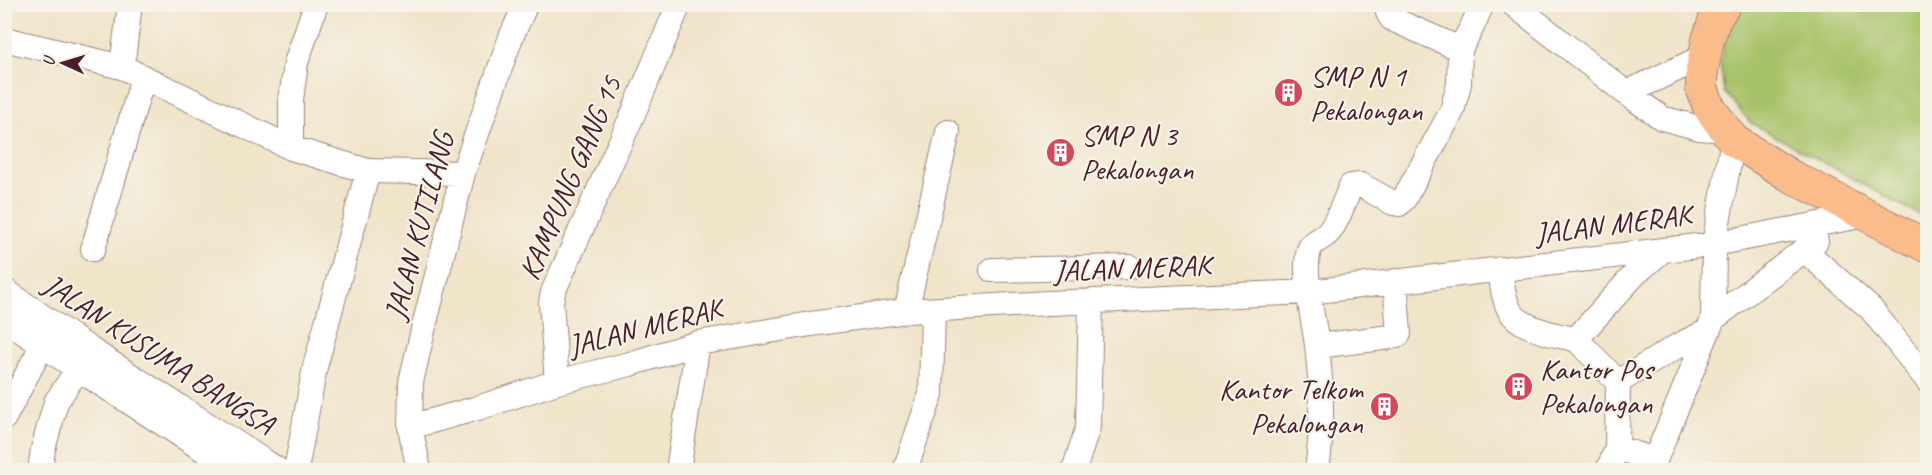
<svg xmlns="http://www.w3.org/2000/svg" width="1932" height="475" viewBox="0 0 1932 475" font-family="Caveat,sans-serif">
	<rect width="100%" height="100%" fill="#f7f3e8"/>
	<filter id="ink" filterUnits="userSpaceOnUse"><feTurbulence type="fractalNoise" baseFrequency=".0167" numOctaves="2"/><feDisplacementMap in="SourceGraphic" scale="12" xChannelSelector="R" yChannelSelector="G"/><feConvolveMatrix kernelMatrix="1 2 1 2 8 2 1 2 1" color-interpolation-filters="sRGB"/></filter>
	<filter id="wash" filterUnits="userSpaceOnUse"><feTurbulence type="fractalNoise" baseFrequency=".008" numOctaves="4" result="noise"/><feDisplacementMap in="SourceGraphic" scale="24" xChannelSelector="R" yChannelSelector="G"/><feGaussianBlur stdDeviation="1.35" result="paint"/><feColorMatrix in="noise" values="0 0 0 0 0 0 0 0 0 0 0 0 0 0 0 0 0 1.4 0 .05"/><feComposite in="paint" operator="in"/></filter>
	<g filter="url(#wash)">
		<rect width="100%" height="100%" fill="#f0e4c9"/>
		<!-- green -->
		<path fill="#a7c269" stroke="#78704a" stroke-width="1.5" d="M 1742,5 L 1927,5 L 1927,219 L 1751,123 L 1724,92 L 1720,62 L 1728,24 Z"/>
	</g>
	<g filter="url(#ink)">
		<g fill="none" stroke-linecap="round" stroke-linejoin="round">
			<defs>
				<path id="minor" d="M 1388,4 L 1388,13 L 1392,19 L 1460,49 L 1472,27 L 1482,4
					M 1513,4 L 1626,93 L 1662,118 L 1699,128 L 1725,130
					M 4,39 L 122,67 L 291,148 L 368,171 L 463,173
					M 122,67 L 130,4
					M 1626,93 L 1705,56
					M 291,148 L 291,100 L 296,63 L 316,4
					M 93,249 L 143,78
					M 1663,250 L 1634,275 L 1576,339 L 1618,382 L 1679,345 L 1708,331
					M 1804,250 L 1871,309 L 1928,381
					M 1500,269 C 1502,283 1503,299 1510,311 C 1520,328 1558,336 1576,339
					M 992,270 L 1130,267
					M 4,290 L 91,350 L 278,470
					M 906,311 L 948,132
					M 4,319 L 78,369 L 235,470
					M 1713,319 L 1816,241
					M 1317,346 L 1391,337 L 1399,334 L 1395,281
					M 557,382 L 551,303 L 553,292 L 633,114 L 679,4
					M 4,418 L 43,344
					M 410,427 L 478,408 L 557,382 L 630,364 L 698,343 L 811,324 L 906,311 L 1049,303 L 1309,292 L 1714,244 L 1866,215
					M 1617,448 L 1618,382
					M 40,470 L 43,449 L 56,402 L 78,369
					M 296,470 L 315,367 L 368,171
					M 419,470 L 410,427 L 411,382 L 424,326 L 463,173 L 511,37 L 526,4
					M 678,470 L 698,343
					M 905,470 L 931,394 L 933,310
					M 1074,470 L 1088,427 L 1091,301
					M 1317,470 C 1323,429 1322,388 1317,346 C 1314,320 1302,275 1309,250 C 1312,241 1323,239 1329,232 C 1338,221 1345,199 1351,186 L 1361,185 L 1393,203 L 1399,204 L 1404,199 L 1452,111 L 1459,84 L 1460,49
					M 1608,470 L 1617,448 L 1655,460
					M 1651,470 L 1713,319 L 1714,244 L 1733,140"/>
				<path id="major" d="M 1725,4 L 1715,19 L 1708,40 L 1702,70 L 1702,88 L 1709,107 L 1733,140 L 1789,175 L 1928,247"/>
			</defs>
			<!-- minor casing -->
			<use href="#minor" stroke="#9d827a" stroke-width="26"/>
			<!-- major casing -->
			<use href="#major" stroke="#9d827a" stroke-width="34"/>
			<!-- minor -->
			<use href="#minor" stroke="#fff" stroke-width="24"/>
			<!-- major -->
			<use href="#major" stroke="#fabc8b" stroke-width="32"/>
		</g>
	</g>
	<!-- icons -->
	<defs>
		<symbol id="building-disc" viewBox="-11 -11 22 22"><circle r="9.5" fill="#d1495b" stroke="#f7f3e8"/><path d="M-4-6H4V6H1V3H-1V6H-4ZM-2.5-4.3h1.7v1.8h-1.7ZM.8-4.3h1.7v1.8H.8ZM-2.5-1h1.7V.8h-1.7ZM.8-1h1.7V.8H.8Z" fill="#fff"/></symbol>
	</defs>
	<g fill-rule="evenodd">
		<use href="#building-disc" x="1272" y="76" width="33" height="33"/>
		<use href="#building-disc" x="1044" y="136" width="33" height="33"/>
		<use href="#building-disc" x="1502" y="370" width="33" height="33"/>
		<use href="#building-disc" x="1368" y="390" width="33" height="33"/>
	</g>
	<g text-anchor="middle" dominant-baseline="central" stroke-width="4.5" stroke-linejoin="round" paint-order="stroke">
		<!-- poi labels -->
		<g font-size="30" fill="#4a1f2b" stroke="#f7f3e8" text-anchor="start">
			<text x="1310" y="76">SMP N 1<tspan x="1310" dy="34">Pekalongan</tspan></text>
			<text x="1081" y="135">SMP N 3<tspan x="1081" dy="34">Pekalongan</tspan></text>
			<text x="1540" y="369">Kantor Pos<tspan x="1540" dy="34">Pekalongan</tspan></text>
			<text x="1363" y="389" text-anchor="end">Kantor Telkom<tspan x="1363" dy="34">Pekalongan</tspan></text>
		</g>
		<!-- street labels -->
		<g font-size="30" fill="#4a1f2b" stroke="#f7f3e8">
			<text transform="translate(570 178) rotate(-67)">KAMPUNG GANG 15</text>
			<text transform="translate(1613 224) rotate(-7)">JALAN MERAK</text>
			<text transform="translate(419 226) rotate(-75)">JALAN KUTILANG</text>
			<text transform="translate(1132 268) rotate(-2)">JALAN MERAK</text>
			<text transform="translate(645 327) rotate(-14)">JALAN MERAK</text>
			<text transform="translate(159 354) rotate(33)">JALAN KUSUMA BANGSA</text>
		</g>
	</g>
	<!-- margin -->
	<rect width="1932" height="475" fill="none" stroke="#f7f3e8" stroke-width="24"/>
	<!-- north arrow -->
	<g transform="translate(63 63) rotate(274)" stroke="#f7f3e8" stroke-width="4.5" paint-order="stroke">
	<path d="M0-4.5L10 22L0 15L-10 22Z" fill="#4a1f2b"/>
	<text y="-9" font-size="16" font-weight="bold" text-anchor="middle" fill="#4a1f2b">U</text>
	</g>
</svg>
